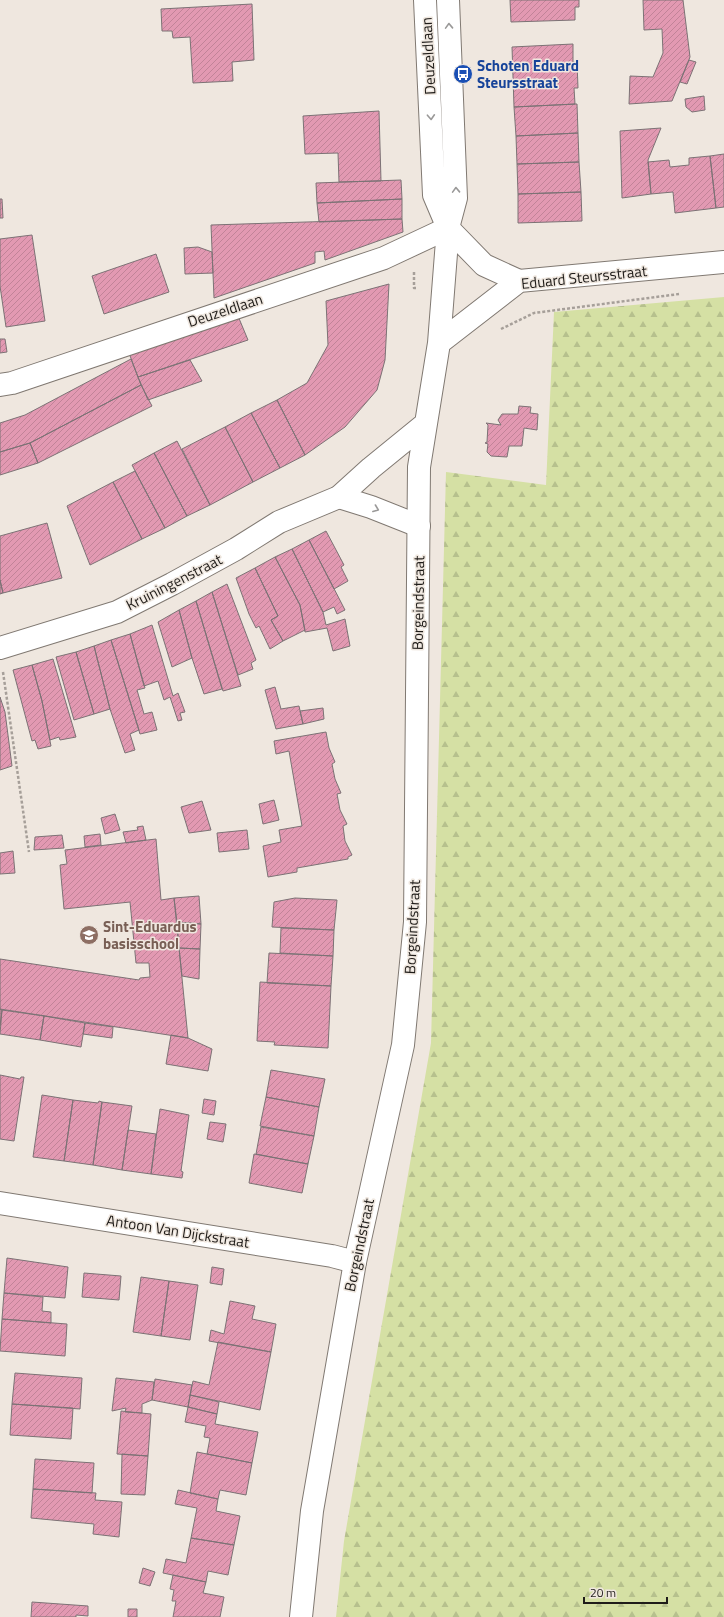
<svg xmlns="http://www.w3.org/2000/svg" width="724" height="1617" viewBox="0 0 724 1617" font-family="'Titillium Web',sans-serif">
	<defs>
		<pattern id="forest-firs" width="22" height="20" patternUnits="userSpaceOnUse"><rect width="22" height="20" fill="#d5e0a4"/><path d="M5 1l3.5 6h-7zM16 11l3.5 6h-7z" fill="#b6c08d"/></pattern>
		<pattern id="building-hatch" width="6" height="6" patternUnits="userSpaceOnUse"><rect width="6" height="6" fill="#e299b2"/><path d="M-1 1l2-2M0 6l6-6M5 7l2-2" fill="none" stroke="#c18398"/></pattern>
	</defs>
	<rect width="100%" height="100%" fill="#efe7df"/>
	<!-- forest -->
	<path fill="url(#forest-firs)" d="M 724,297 L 724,1617 L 336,1617 L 344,1541 L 431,1043 L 446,472 L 546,485 L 554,312 Z"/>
	<!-- building -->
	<path fill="url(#building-hatch)" stroke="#7c7275" d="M 510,0 L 579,0 L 579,7 L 575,7 L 575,20 L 511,22 Z
		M 643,0 L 683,0 L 690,57 L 672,101 L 629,104 L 630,76 L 653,77 L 663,53 L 662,29 L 644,30 Z
		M 252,4 L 254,60 L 232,62 L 233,81 L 193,83 L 190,37 L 173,38 L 172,31 L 162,31 L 161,9 Z
		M 573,44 L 573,62 L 577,62 L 578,88 L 574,88 L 575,104 L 514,107 L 512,47 Z
		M 689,60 L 696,62 L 687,84 L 680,82 Z
		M 704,96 L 705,110 L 692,112 L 686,107 L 685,99 Z
		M 577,104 L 578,133 L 516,136 L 514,107 Z
		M 379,111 L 381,181 L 339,182 L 338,153 L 305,154 L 303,116 Z
		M 661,128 L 648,160 L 651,194 L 622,198 L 620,131 Z
		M 578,133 L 579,162 L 517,164 L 516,136 Z
		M 724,154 L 724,207 L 716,208 L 710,156 Z
		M 710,156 L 716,208 L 675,213 L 673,192 L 651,194 L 648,162 L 669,160 L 670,167 L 689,165 L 689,158 Z
		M 579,162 L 581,192 L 518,194 L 517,164 Z
		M 401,180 L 402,199 L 317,203 L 316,183 Z
		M 581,192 L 582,221 L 518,223 L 518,194 Z
		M 0,199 L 2,199 L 3,218 L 0,218 Z
		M 402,199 L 402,219 L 319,222 L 317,203 Z
		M 402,219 L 403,232 L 325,260 L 324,251 L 315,252 L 315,263 L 214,298 L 211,225 Z
		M 32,235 L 45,321 L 6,327 L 0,286 L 0,239 Z
		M 198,247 L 212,252 L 213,273 L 185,274 L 184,248 Z
		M 156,254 L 169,292 L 104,314 L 92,276 Z
		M 389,284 L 385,360 L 377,390 L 345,427 L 305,455 L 277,400 L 307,383 L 328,345 L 326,301 Z
		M 238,316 L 248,340 L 138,377 L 129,353 Z
		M 0,339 L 5,339 L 7,352 L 0,353 Z
		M 131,359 L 141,385 L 30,443 L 0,452 L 0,423 L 25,415 Z
		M 190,360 L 202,381 L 148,400 L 138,377 Z
		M 141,385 L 152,406 L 38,463 L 30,443 Z
		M 277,400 L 305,455 L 280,468 L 251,413 Z
		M 519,406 L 531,407 L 530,413 L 538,414 L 537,430 L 524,428 L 522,446 L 509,446 L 507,457 L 491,456 L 487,452 L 488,444 L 485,443 L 487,442 L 488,425 L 486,423 L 501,425 L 498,420 L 502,414 L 518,414 Z
		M 251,413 L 280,468 L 253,482 L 225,427 Z
		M 225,427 L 253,482 L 210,505 L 182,449 Z
		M 177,441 L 210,505 L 187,516 L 154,453 Z
		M 30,443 L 38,463 L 0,475 L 0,452 Z
		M 154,453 L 187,516 L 165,528 L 132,465 Z
		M 135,471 L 165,528 L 142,539 L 113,482 Z
		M 113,482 L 142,539 L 90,565 L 67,506 Z
		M 47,523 L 62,578 L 3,593 L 0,580 L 0,536 Z
		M 326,531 L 344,565 L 341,567 L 348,581 L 334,589 L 309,540 Z
		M 309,540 L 345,610 L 337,614 L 334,607 L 323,612 L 292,549 Z
		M 292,549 L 323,612 L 326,625 L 345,619 L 350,646 L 333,651 L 327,628 L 305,632 L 300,605 L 275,557 Z
		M 275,557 L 300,605 L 305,630 L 283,641 L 271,620 L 278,616 L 255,568 Z
		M 255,568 L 278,616 L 271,620 L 283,641 L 270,649 L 259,626 L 256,628 L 249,614 L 236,578 Z
		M 0,580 L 3,593 L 0,594 Z
		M 227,584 L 256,660 L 251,663 L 253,669 L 238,675 L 212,592 Z
		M 212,592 L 241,686 L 223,691 L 196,601 Z
		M 196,601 L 222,689 L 204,694 L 192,658 L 179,610 Z
		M 179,610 L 192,658 L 172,667 L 158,622 Z
		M 152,625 L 173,696 L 178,693 L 185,712 L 180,713 L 182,720 L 178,721 L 170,697 L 164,700 L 158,681 L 144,686 L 130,634 Z
		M 130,634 L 145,688 L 137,690 L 144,714 L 152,712 L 157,730 L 140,734 L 111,640 Z
		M 111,640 L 139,730 L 130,734 L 135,750 L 125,753 L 110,709 L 94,646 Z
		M 94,646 L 110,709 L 94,714 L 76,652 Z
		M 76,652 L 94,714 L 74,720 L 56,657 Z
		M 53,659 L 76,737 L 60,740 L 59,737 L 50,740 L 42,701 L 32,665 Z
		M 32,665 L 42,701 L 51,746 L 38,749 L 35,740 L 32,741 L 13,670 Z
		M 275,687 L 281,709 L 299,706 L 303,724 L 276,729 L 265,690 Z
		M 0,697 L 5,712 L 12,766 L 0,770 Z
		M 323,708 L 324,719 L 303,724 L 300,711 Z
		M 326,732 L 329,748 L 335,762 L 332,764 L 335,779 L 341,793 L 337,794 L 340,810 L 347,824 L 343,826 L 345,841 L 352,855 L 348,857 L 348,859 L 297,868 L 297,872 L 268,877 L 263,846 L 281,842 L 279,830 L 302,826 L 289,751 L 276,754 L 274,741 Z
		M 274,800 L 279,820 L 263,824 L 259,804 Z
		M 202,801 L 211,830 L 189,833 L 181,807 Z
		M 115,814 L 120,830 L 105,834 L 101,818 Z
		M 143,826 L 146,840 L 126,843 L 123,832 L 138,830 L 137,827 Z
		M 247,830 L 249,849 L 219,852 L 217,833 Z
		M 100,834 L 101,845 L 85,847 L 84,836 Z
		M 62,835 L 64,848 L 34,850 L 35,837 Z
		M 156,839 L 161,900 L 174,898 L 188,1038 L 0,1009 L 0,959 L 139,980 L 140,978 L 150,977 L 149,963 L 136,963 L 130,902 L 64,909 L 60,865 L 67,864 L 65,850 Z
		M 13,851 L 15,873 L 0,874 L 0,853 Z
		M 199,896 L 201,924 L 177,922 L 174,898 Z
		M 295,898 L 337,900 L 334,930 L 272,927 L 274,902 Z
		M 177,922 L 201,924 L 200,949 L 179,948 Z
		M 281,928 L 334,930 L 333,956 L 280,953 Z
		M 179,948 L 200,949 L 199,979 L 182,976 Z
		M 269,953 L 333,956 L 331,986 L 267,983 Z
		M 260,982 L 331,986 L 328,1048 L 274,1045 L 275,1042 L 257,1041 Z
		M 0,1009 L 2,1010 L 0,1026 Z
		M 2,1010 L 44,1016 L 40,1040 L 0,1034 Z
		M 44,1016 L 85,1023 L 81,1047 L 40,1040 Z
		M 85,1023 L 113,1027 L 112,1038 L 83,1034 Z
		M 171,1035 L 188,1038 L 212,1049 L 208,1071 L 166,1064 Z
		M 271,1070 L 325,1079 L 319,1107 L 266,1097 Z
		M 0,1075 L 20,1079 L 21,1077 L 24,1077 L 14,1141 L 0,1139 Z
		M 42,1095 L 73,1100 L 64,1161 L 33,1157 Z
		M 266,1097 L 319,1107 L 314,1136 L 260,1126 Z
		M 204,1099 L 216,1101 L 214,1115 L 202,1113 Z
		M 73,1100 L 98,1103 L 99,1101 L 102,1102 L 93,1165 L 64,1161 Z
		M 102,1102 L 132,1106 L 122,1170 L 93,1165 Z
		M 160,1109 L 189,1115 L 181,1171 L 183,1172 L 182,1178 L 151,1174 Z
		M 210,1122 L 226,1124 L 223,1142 L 207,1139 Z
		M 261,1127 L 314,1136 L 308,1164 L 256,1154 Z
		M 128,1130 L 156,1134 L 151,1174 L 122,1170 Z
		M 254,1154 L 308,1164 L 302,1193 L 249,1183 Z
		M 7,1258 L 68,1267 L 65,1298 L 4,1293 Z
		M 212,1267 L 224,1269 L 222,1285 L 210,1283 Z
		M 84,1273 L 121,1276 L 119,1300 L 82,1297 Z
		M 141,1277 L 169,1281 L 161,1336 L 133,1332 Z
		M 169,1281 L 198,1285 L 190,1340 L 161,1336 Z
		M 4,1293 L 43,1297 L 42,1311 L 51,1312 L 51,1323 L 2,1319 Z
		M 230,1301 L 255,1306 L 252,1319 L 276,1324 L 271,1352 L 209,1341 L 211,1330 L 224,1334 Z
		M 2,1319 L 67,1324 L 65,1356 L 0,1351 Z
		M 218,1342 L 271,1352 L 260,1410 L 190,1395 L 193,1381 L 209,1385 Z
		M 15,1373 L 82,1378 L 80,1409 L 12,1404 Z
		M 116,1378 L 154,1382 L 152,1400 L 142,1404 L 142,1413 L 125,1412 L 126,1408 L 112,1411 Z
		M 155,1379 L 192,1385 L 188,1407 L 152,1400 Z
		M 190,1395 L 219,1402 L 217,1414 L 188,1407 Z
		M 12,1404 L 73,1408 L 71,1439 L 10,1435 Z
		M 188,1407 L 217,1414 L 215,1424 L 258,1432 L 252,1463 L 207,1454 L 210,1438 L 204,1437 L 206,1426 L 185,1422 Z
		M 121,1411 L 151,1414 L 148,1456 L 117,1454 Z
		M 197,1452 L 252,1463 L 246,1495 L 220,1490 L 218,1499 L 190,1493 Z
		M 122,1454 L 148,1456 L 145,1495 L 121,1494 Z
		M 35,1459 L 94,1463 L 92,1493 L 33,1489 Z
		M 33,1489 L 96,1493 L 95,1500 L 122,1502 L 119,1537 L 93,1534 L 94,1524 L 31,1518 Z
		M 178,1490 L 218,1499 L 216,1511 L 240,1516 L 234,1545 L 191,1538 L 197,1508 L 175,1504 Z
		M 191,1538 L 234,1545 L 228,1575 L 208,1571 L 206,1582 L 163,1573 L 166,1559 L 186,1563 Z
		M 143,1568 L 155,1572 L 150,1586 L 139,1583 Z
		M 173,1575 L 206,1582 L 203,1593 L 224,1597 L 220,1617 L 173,1617 L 176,1601 L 172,1601 L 174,1590 L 170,1589 Z
		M 32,1602 L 88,1606 L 88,1616 L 76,1615 L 76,1617 L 31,1617 Z
		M 128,1609 L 137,1609 L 137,1617 L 128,1617 Z"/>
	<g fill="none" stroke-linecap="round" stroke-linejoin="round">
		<defs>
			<path id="street" d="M 0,385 L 12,383 L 384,258 L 448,228 L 484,265 L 519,281
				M 339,497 L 371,507 L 419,526
				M 0,1203 L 332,1256 L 355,1262"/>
			<path id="secondary" d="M 425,0 L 434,195 L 448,228
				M 439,343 L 519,281 L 724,262
				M 0,648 L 117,612 L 172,584 L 236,549 L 279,522 L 339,497 L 371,468 L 425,424
				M 301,1617 L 312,1511 L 355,1262 L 403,1045 L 415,922 L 419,467 L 439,343 L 448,228 L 456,198 L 448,0"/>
		</defs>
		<!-- street casing -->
		<use href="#street" stroke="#807972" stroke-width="24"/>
		<!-- secondary casing -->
		<use href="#secondary" stroke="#807972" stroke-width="24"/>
		<!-- path -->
		<path stroke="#a69f99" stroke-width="2.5" stroke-dasharray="3 2" stroke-linecap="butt" d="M 414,272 L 414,288 L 418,288
			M 501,329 L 534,313 L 679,294
			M 3,672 L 29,852"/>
		<!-- street -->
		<use href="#street" stroke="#fff" stroke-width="22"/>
		<!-- secondary -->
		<use href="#secondary" stroke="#fff" stroke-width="22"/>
	</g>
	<!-- one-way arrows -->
	<defs><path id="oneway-chevron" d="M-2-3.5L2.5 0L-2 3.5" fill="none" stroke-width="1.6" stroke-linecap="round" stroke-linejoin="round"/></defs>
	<g stroke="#9a9998">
		<use href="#oneway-chevron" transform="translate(449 26) rotate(-92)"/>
		<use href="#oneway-chevron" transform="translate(431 117) rotate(87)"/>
		<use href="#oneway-chevron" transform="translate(456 190) rotate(-92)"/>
		<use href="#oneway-chevron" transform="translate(376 509) rotate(21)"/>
	</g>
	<!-- icons -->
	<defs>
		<symbol id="bus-disc" viewBox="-11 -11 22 22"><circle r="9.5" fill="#1a4fb4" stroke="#efe7df"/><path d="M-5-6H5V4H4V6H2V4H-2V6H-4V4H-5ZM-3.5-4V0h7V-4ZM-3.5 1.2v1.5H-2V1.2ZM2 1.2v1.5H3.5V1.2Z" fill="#fff"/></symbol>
		<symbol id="school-disc" viewBox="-11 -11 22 22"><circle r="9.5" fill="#8d6e63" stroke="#efe7df"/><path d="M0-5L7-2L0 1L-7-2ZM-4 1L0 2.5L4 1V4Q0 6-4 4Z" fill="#fff"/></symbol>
	</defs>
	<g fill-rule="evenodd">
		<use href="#bus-disc" x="452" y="63" width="22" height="22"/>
		<use href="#school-disc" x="78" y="924" width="22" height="22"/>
	</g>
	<g text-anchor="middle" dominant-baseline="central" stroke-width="3" stroke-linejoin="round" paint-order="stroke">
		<!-- street labels -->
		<g font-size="15" fill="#1f1c19" stroke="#efe7df">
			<text transform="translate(428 56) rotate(-93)">Deuzeldlaan</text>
			<text transform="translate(584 277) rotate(-6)">Eduard Steursstraat</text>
			<text transform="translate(225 310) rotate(-18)">Deuzeldlaan</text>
			<text transform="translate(174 582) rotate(-27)">Kruiningenstraat</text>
			<text transform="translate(418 603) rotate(-89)">Borgeindstraat</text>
			<text transform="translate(412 927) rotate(-87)">Borgeindstraat</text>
			<text transform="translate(178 1231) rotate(9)">Antoon Van Dijckstraat</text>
			<text transform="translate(359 1245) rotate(-78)">Borgeindstraat</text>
		</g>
		<!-- transit labels -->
		<g font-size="15" font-weight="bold" fill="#164399" stroke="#efe7df" text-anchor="start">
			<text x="477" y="65">Schoten Eduard<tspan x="477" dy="17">Steursstraat</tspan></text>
		</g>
		<!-- education labels -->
		<g font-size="15" font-weight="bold" fill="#785e54" stroke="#efe7df" text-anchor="start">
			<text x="103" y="926">Sint-Eduardus<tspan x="103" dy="17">basisschool</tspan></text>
		</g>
	</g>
	<!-- scale -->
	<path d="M584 1597v6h83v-6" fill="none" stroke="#1f1c19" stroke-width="2"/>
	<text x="590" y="1597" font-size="12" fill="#1f1c19" stroke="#efe7df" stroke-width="3" paint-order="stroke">20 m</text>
</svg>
